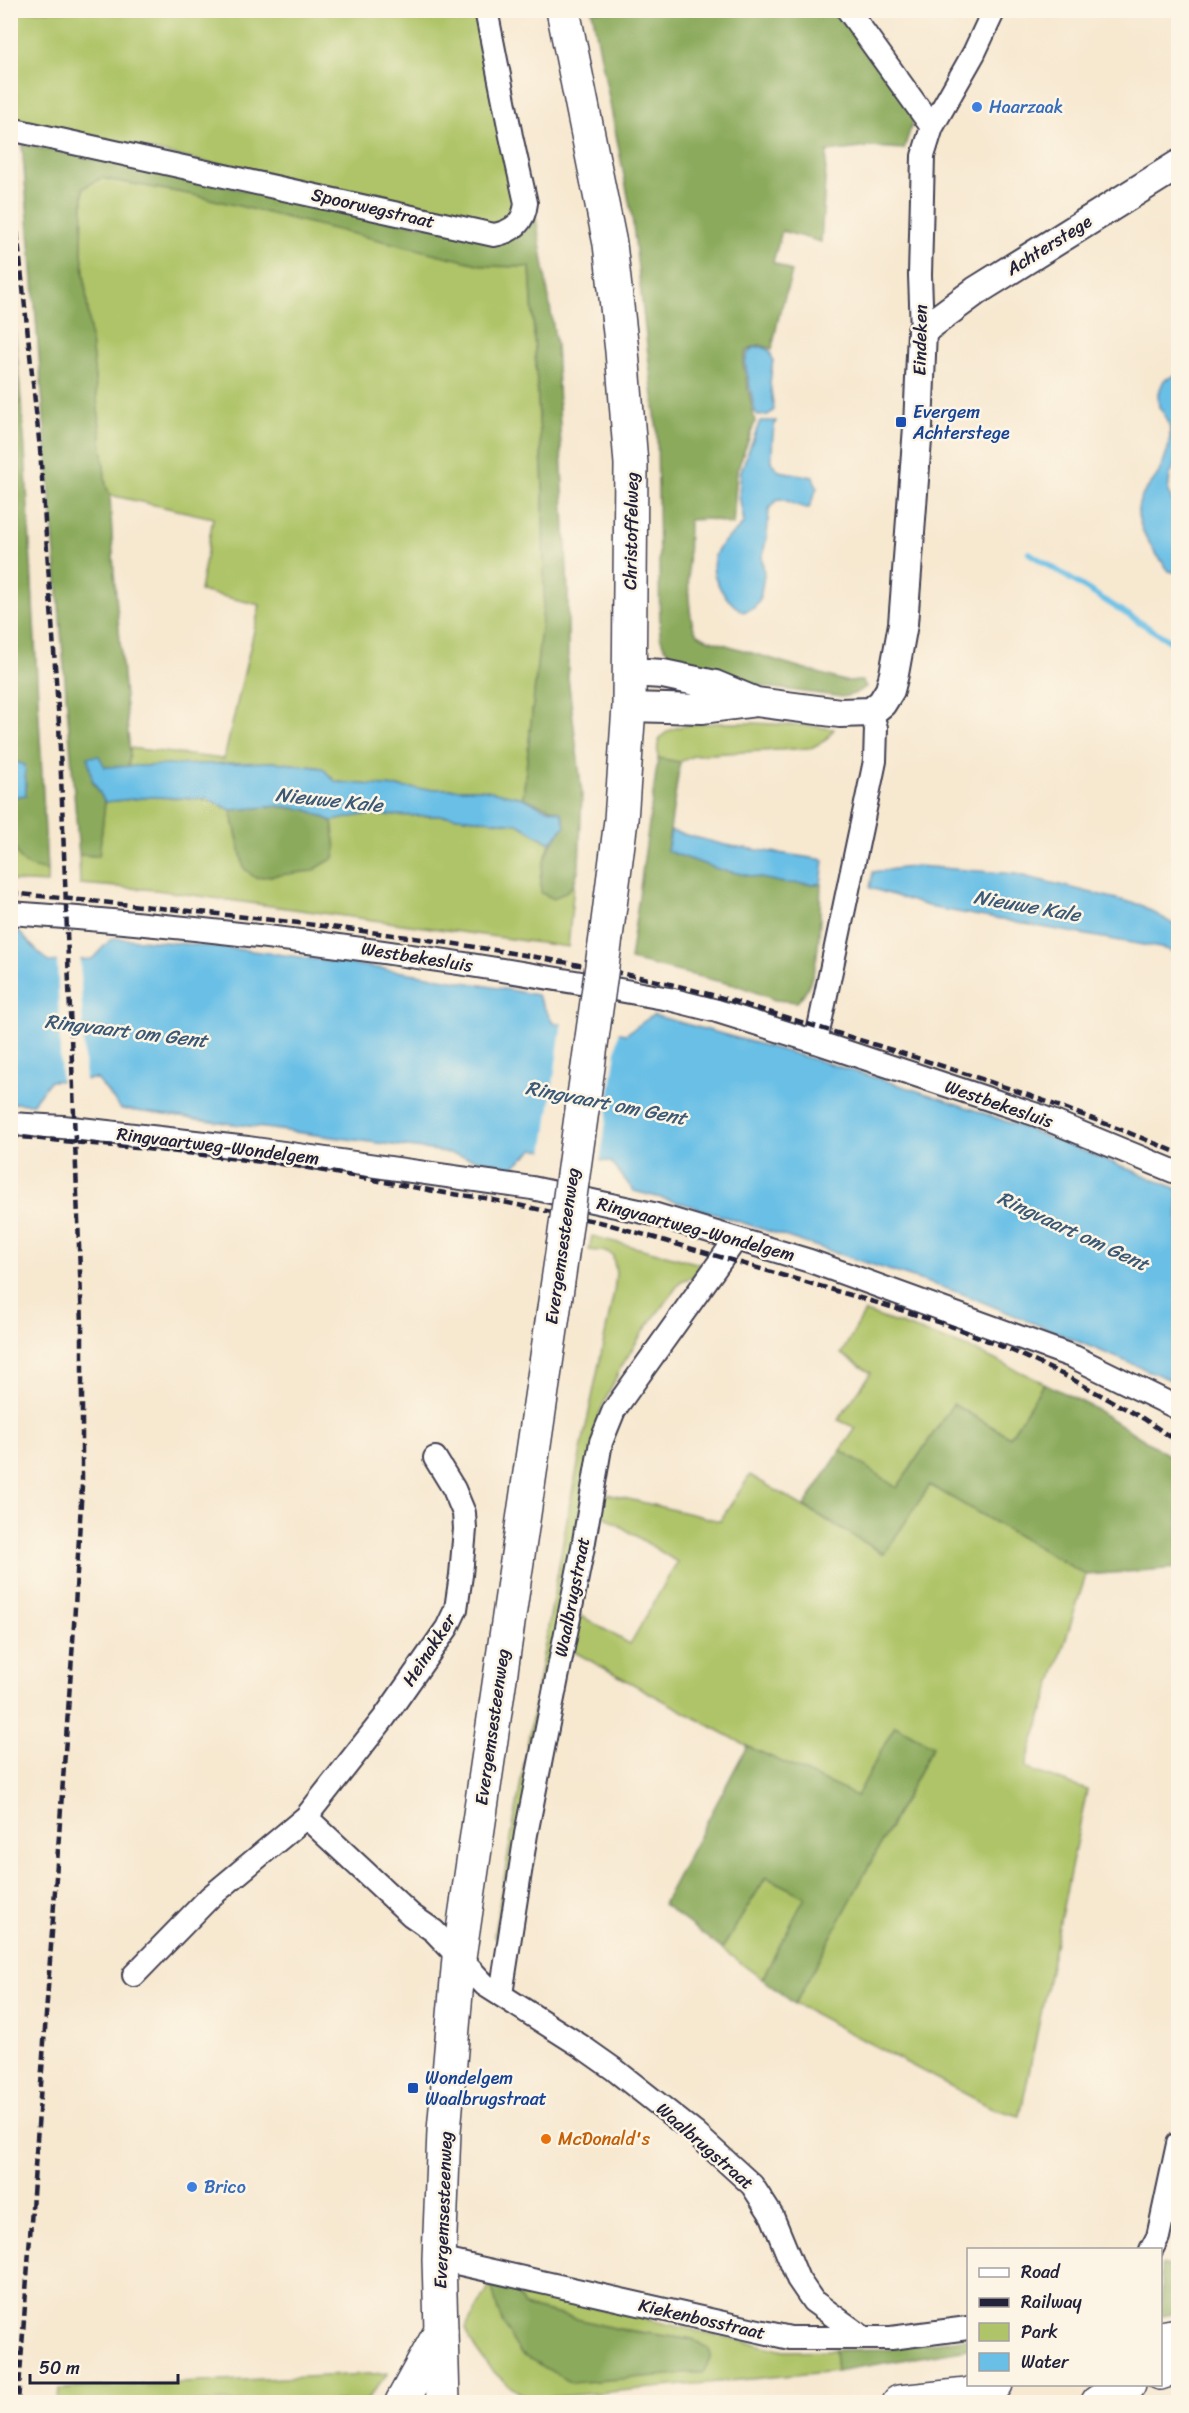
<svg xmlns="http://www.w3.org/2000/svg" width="1189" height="2413" viewBox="0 0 1189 2413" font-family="Sriracha,sans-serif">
	<rect width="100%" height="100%" fill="#fcf5e5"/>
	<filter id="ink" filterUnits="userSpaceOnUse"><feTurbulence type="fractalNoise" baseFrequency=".0167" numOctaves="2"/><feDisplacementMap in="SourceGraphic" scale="12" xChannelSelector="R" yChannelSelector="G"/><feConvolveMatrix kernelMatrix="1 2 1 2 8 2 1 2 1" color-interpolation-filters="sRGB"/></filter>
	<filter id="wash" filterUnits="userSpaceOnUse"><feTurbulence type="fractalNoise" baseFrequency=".008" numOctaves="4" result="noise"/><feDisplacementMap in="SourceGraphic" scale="24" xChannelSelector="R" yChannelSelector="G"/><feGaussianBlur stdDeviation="1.35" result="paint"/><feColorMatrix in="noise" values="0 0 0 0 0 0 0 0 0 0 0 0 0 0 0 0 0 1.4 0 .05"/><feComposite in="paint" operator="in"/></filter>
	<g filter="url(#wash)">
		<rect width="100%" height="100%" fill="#f7e8d0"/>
		<!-- green -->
		<path fill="#afc468" stroke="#687352" stroke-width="1.5" d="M 10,11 L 474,11 L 514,204 L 506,219 L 491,225 L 15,120 L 11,88 Z
			M 101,178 L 194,195 L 486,266 L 530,267 L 543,485 L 544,599 L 523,798 L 481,789 L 421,789 L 336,782 L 322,768 L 275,762 L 128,767 L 130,748 L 224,759 L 260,605 L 200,591 L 213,518 L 110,495 L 106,486 L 82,253 L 83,188 Z
			M 753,723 L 811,726 L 834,729 L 826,740 L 811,748 L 695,755 L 680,762 L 658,758 C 658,754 657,748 658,744 C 663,717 732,724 753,723 Z
			M 11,797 L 14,797 L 13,834 L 25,864 L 47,871 L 47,883 L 11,881 Z
			M 152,797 L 208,799 L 231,810 L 244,868 L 336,849 L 332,821 L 362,815 L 450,816 L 518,824 L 550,843 L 540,877 L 567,891 L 574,884 L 568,947 L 156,890 L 80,884 L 79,855 L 99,856 L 105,802 Z
			M 592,1236 L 700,1264 L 693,1277 L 681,1281 L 641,1335 L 621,1367 L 600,1412 L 499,1940 L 494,1935 L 569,1508 L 614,1292 L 616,1273 L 613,1256 L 608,1252 L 589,1250 Z
			M 865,1312 L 972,1349 L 1044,1383 L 1010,1437 L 953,1404 L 897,1488 L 841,1450 L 856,1428 L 838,1420 L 871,1373 L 841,1354 Z
			M 750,1475 L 884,1554 L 930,1485 L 1086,1575 L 1025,1768 L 1087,1790 L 1020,2116 L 994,2109 L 795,2004 L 933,1746 L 895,1725 L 857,1797 L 747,1746 L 569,1649 L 576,1613 L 630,1644 L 677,1562 L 598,1512 L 603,1493 L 720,1521 Z
			M 766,1877 L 806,1897 L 762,1979 L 722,1949 Z
			M 491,2283 L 498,2311 L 694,2340 L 617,2329 L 524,2306 L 514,2289 L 785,2351 L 835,2350 L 837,2371 L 532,2399 C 505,2388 476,2357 465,2329 Z
			M 388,2373 L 365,2402 L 58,2402 L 59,2389 Z"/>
		<!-- forest -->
		<path fill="#8baa5c" stroke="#56664c" stroke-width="1.5" d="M 592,11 L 833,11 L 853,32 L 915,115 L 904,149 L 871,147 L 827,152 L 821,242 L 782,231 L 773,262 L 792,272 L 778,320 L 772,349 L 760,345 L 753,347 L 746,352 L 743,363 L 755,422 L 737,471 L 733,525 L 709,519 L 689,520 C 689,541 685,617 696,632 C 698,635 704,637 707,639 L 844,681 L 863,681 L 866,687 L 854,694 L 843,697 L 766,687 L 699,669 L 674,658 L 664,647 L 660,636 L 657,431 L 632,217 Z
			M 22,144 L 403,223 L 522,234 L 536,217 L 556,344 L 568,592 L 568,677 L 582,793 L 579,867 L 574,884 L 567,891 L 554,899 L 541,893 C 539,865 547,846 565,826 L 561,812 L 523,798 L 544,599 L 543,485 L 530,267 L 486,266 L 194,195 L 101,178 L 83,188 L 82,253 L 106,486 L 110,495 L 114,572 L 130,754 L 128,767 L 105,767 L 92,780 L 105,802 L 99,856 L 79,855 Z
			M 11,283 L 25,449 L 47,871 C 40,869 29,868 24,863 C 7,848 13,816 14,797 L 26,795 L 25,765 L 11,760 L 10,746 L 15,746 L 10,686 Z
			M 658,758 L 680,762 L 667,851 L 718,869 L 784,883 L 821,884 C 819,920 823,977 797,1002 L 775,1000 L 742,987 L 630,960 Z
			M 278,806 L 308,810 L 332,821 L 336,849 L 334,858 L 312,871 L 255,878 L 244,868 L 231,810 Z
			M 1044,1383 L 1092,1407 L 1178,1461 L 1178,1568 L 1086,1575 L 930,1485 L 884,1554 L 804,1506 L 841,1450 L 897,1488 L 953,1404 L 1010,1437 Z
			M 895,1725 L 933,1746 L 795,2004 L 762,1979 L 805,1897 L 766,1877 L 722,1949 L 663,1904 L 747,1746 L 857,1796 Z
			M 1161,2265 L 1178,2269 L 1178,2313 L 1161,2316 Z
			M 491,2283 L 514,2289 L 524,2306 L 617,2329 L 694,2340 L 709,2349 L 711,2355 L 704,2372 L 572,2383 L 521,2354 L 512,2340 L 498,2311 Z
			M 968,2338 L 968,2349 L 837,2371 L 835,2350 L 888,2349 Z"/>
		<!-- water -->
		<path fill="#69bfe6" stroke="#467090" stroke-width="1.5" d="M 755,347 L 763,347 L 770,351 L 773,360 L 770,383 L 774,410 L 768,415 L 759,416 L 755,412 L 745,363 L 748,353 Z
			M 1178,374 L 1178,460 L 1170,475 L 1168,492 L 1178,514 L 1178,573 L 1169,571 C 1157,556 1136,528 1138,509 C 1139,494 1152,485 1159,472 C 1169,451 1178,426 1159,408 L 1158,394 L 1164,380 Z
			M 760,421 L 776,421 C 770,435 774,448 771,462 L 779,471 L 813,477 L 817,488 L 809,508 C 797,508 789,499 778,499 L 769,509 L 767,536 L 762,558 L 764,575 L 760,599 L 754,608 L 743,612 C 722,598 702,569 721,545 C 728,536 738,532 744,522 L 739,495 L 741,471 Z
			M 99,756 L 105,767 L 275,762 L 322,768 L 336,782 L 421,789 L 481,789 L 523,798 L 544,808 L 561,812 L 565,826 L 550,843 L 518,824 L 450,816 L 362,815 L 332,821 L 308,810 L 278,806 L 231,810 L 208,799 L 152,797 L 105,802 L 92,779 L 88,757 Z
			M 10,760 L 25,765 L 26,795 L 11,797 Z
			M 671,831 L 725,845 L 824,860 L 821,884 L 784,883 L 718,869 L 667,851 Z
			M 917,866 L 1015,874 L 1141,905 L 1178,927 L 1178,954 L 1166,949 L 934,908 L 870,888 L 873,872 Z
			M 10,930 L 17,930 L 48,962 L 92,959 L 112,938 C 254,947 396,969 537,995 L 553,1023 L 626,1034 L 653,1015 C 754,1043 855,1069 954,1103 C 1030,1129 1104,1159 1178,1189 L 1178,1383 L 963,1294 L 688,1205 L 634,1191 L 611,1162 L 534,1149 L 513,1167 L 438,1151 L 121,1109 L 97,1079 L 50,1081 L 32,1104 L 11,1103 Z"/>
		<!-- pier -->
		<path fill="#f7e8d0" d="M 80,957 L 85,1083 L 61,1084 L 57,958 Z
			M 562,1021 L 619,1030 L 600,1164 L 543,1154 Z"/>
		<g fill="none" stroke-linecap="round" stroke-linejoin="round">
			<!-- stream -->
			<path stroke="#69bfe6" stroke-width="6" d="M 1029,553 L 1178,646"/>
		</g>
	</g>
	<g filter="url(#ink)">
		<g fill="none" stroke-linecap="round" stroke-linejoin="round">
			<defs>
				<path id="minor" d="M 848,10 L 932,127
					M 10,129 L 494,235 C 513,231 524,223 526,203 L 511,136 L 486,10
					M 922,331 L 920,275 L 923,156 L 932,127 L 974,53 L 994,10
					M 10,913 C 232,928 451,958 669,999 L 717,1011 L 816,1042 L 1037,1115 L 1178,1173
					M 816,1042 L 875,761 L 876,728 L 871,712
					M 10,1124 L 63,1127 L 248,1148 L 532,1188 L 653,1214 L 810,1261 L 1074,1357 L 1178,1408
					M 306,1817 L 411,1915 L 434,1931 L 485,1985 L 581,2046 L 615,2070 L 696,2134 L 752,2185 L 772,2216 L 798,2279 L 813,2301 L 864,2338
					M 134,1975 L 210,1897 L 306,1817 L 384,1718 L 447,1628 L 456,1609 L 461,1575 L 465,1529 L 464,1513 L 454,1489 L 435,1458
					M 501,1994 L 526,1834 L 583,1547 L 601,1442 L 614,1410 L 736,1239
					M 1151,2250 L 1158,2237 L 1178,2144
					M 439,2259 L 790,2338 L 891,2338 L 968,2328"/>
				<path id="tertiary" d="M 629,672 L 663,674 L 715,685 L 756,702
					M 629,707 L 702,709 L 756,702 L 840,713 L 871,712 L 882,703 L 890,690 L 894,674 L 903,624 L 918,427 L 922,331 L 976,291 L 1178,165"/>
				<path id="secondary" d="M 563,10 L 610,244 L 622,351 L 631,464 L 629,707 L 621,820 L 606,937
					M 443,2402 L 439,2259 L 444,2131 L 459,1958 L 563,1247"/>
				<path id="trunk" d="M 1160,2338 L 1178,2335
					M 1160,2373 L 1178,2367
					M 402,2402 L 441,2331
					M 899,2402 L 967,2395 L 996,2384
					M 1098,2402 L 1129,2384"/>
			</defs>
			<!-- minor casing -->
			<use href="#minor" stroke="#424051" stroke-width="26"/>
			<!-- tertiary casing -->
			<use href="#tertiary" stroke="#424051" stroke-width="32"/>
			<!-- secondary casing -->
			<use href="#secondary" stroke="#424051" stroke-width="36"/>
			<!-- trunk casing -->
			<use href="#trunk" stroke="#424051" stroke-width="36"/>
			<!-- minor -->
			<use href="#minor" stroke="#fff" stroke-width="22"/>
			<!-- tertiary -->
			<use href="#tertiary" stroke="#fff" stroke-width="28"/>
			<!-- secondary -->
			<use href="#secondary" stroke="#fff" stroke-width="33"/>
			<!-- trunk -->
			<use href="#trunk" stroke="#fff" stroke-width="33"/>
			<!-- rail -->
			<path stroke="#22223b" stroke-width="4.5" stroke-dasharray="9 4.5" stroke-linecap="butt" d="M 10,165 L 40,449 L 59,723 L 82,1324 L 82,1485 L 73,1642 L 18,2402
				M 10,893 C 221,914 432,933 639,977 C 707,991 771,1013 837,1033 C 952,1068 1067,1106 1178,1153
				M 10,1136 L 178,1152 L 297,1166 L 445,1193 L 484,1198 L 604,1223 L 898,1309 L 959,1329 L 1015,1352 L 1070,1378 L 1144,1419 L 1178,1442"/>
			<defs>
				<path id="secondary-bridge" d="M 563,1247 L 606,937"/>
			</defs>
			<!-- secondary-bridge casing -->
			<use href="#secondary-bridge" stroke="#424051" stroke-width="36" stroke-linecap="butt"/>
			<!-- secondary-bridge -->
			<use href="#secondary-bridge" stroke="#fff" stroke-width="33"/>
		</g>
	</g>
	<!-- markers -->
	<g fill="#3f7fe0" stroke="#fcf5e5" stroke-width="2">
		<circle cx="977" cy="107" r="6"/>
		<circle cx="192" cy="2187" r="6"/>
	</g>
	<g fill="#1a4fb4" stroke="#fcf5e5" stroke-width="2">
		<rect x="895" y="416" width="12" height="12" rx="3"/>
		<rect x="407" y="2082" width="12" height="12" rx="3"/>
	</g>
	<circle fill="#e8710a" stroke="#fcf5e5" stroke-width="2" cx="546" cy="2139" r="6"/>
	<g text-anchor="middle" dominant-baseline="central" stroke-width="5" stroke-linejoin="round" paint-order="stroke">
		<!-- shop labels -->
		<g font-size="18" fill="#366cbe" stroke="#fcf5e5" text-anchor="start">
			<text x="989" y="107">Haarzaak</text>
			<text x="204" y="2187">Brico</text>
		</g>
		<!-- street labels -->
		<g font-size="18" fill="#22223b" stroke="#fcf5e5">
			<text transform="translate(373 208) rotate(13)">Spoorwegstraat</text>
			<text transform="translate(1049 245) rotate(-32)">Achterstege</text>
			<text transform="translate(920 340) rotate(-89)">Eindeken</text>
			<text transform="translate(631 531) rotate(-89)">Christoffelweg</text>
			<text transform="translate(417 957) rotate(9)">Westbekesluis</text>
			<text transform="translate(999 1104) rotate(19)">Westbekesluis</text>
			<text transform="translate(218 1146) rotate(7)">Ringvaartweg-Wondelgem</text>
			<text transform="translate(696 1229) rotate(15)">Ringvaartweg-Wondelgem</text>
			<text transform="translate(562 1246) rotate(-82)">Evergemsesteenweg</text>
			<text transform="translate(572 1597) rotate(-79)">Waalbrugstraat</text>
			<text transform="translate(429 1650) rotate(-57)">Heinakker</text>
			<text transform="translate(492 1727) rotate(-82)">Evergemsesteenweg</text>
			<text transform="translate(705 2146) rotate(41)">Waalbrugstraat</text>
			<text transform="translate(443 2210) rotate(-88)">Evergemsesteenweg</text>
			<text transform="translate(702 2319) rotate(13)">Kiekenbosstraat</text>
		</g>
		<!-- transit labels -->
		<g font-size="18" fill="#164399" stroke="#fcf5e5" text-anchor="start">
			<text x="913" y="412">Evergem<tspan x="913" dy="21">Achterstege</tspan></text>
			<text x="425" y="2078">Wondelgem<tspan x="425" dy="21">Waalbrugstraat</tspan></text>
		</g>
		<!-- food labels -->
		<g font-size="18" fill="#c56008" stroke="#fcf5e5" text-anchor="start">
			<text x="558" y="2139">McDonald's</text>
		</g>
		<!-- water labels -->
		<g font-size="20" font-style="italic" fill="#3b5977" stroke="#fcf5e5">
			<text transform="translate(329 800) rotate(6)">Nieuwe Kale</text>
			<text transform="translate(1027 906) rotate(10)">Nieuwe Kale</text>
			<text transform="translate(126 1031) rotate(7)">Ringvaart om Gent</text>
			<text transform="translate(606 1103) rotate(11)">Ringvaart om Gent</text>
			<text transform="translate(1073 1231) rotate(25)">Ringvaart om Gent</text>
		</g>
	</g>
	<!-- margin -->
	<rect width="1189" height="2413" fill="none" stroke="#fcf5e5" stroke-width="36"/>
	<!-- legend -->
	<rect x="967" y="2248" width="195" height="138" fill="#fcf5e5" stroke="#a5a1a1" stroke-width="1.5"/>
	<rect x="979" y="2268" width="30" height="9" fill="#ffffff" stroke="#a5a1a1" stroke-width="1.5"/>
	<text x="1021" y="2278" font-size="18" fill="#22223b">Road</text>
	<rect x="979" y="2298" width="30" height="9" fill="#22223b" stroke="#a5a1a1" stroke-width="1.5"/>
	<text x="1021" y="2308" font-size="18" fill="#22223b">Railway</text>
	<rect x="979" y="2323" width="30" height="18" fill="#afc468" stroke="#a5a1a1" stroke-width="1.5"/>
	<text x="1021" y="2338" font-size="18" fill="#22223b">Park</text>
	<rect x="979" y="2353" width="30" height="18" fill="#69bfe6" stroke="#a5a1a1" stroke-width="1.5"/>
	<text x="1021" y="2368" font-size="18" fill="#22223b">Water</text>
	<!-- scale -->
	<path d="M30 2374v9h148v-9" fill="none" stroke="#22223b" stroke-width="3"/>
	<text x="39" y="2374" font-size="18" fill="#22223b" stroke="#fcf5e5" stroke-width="4.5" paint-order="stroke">50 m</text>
</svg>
